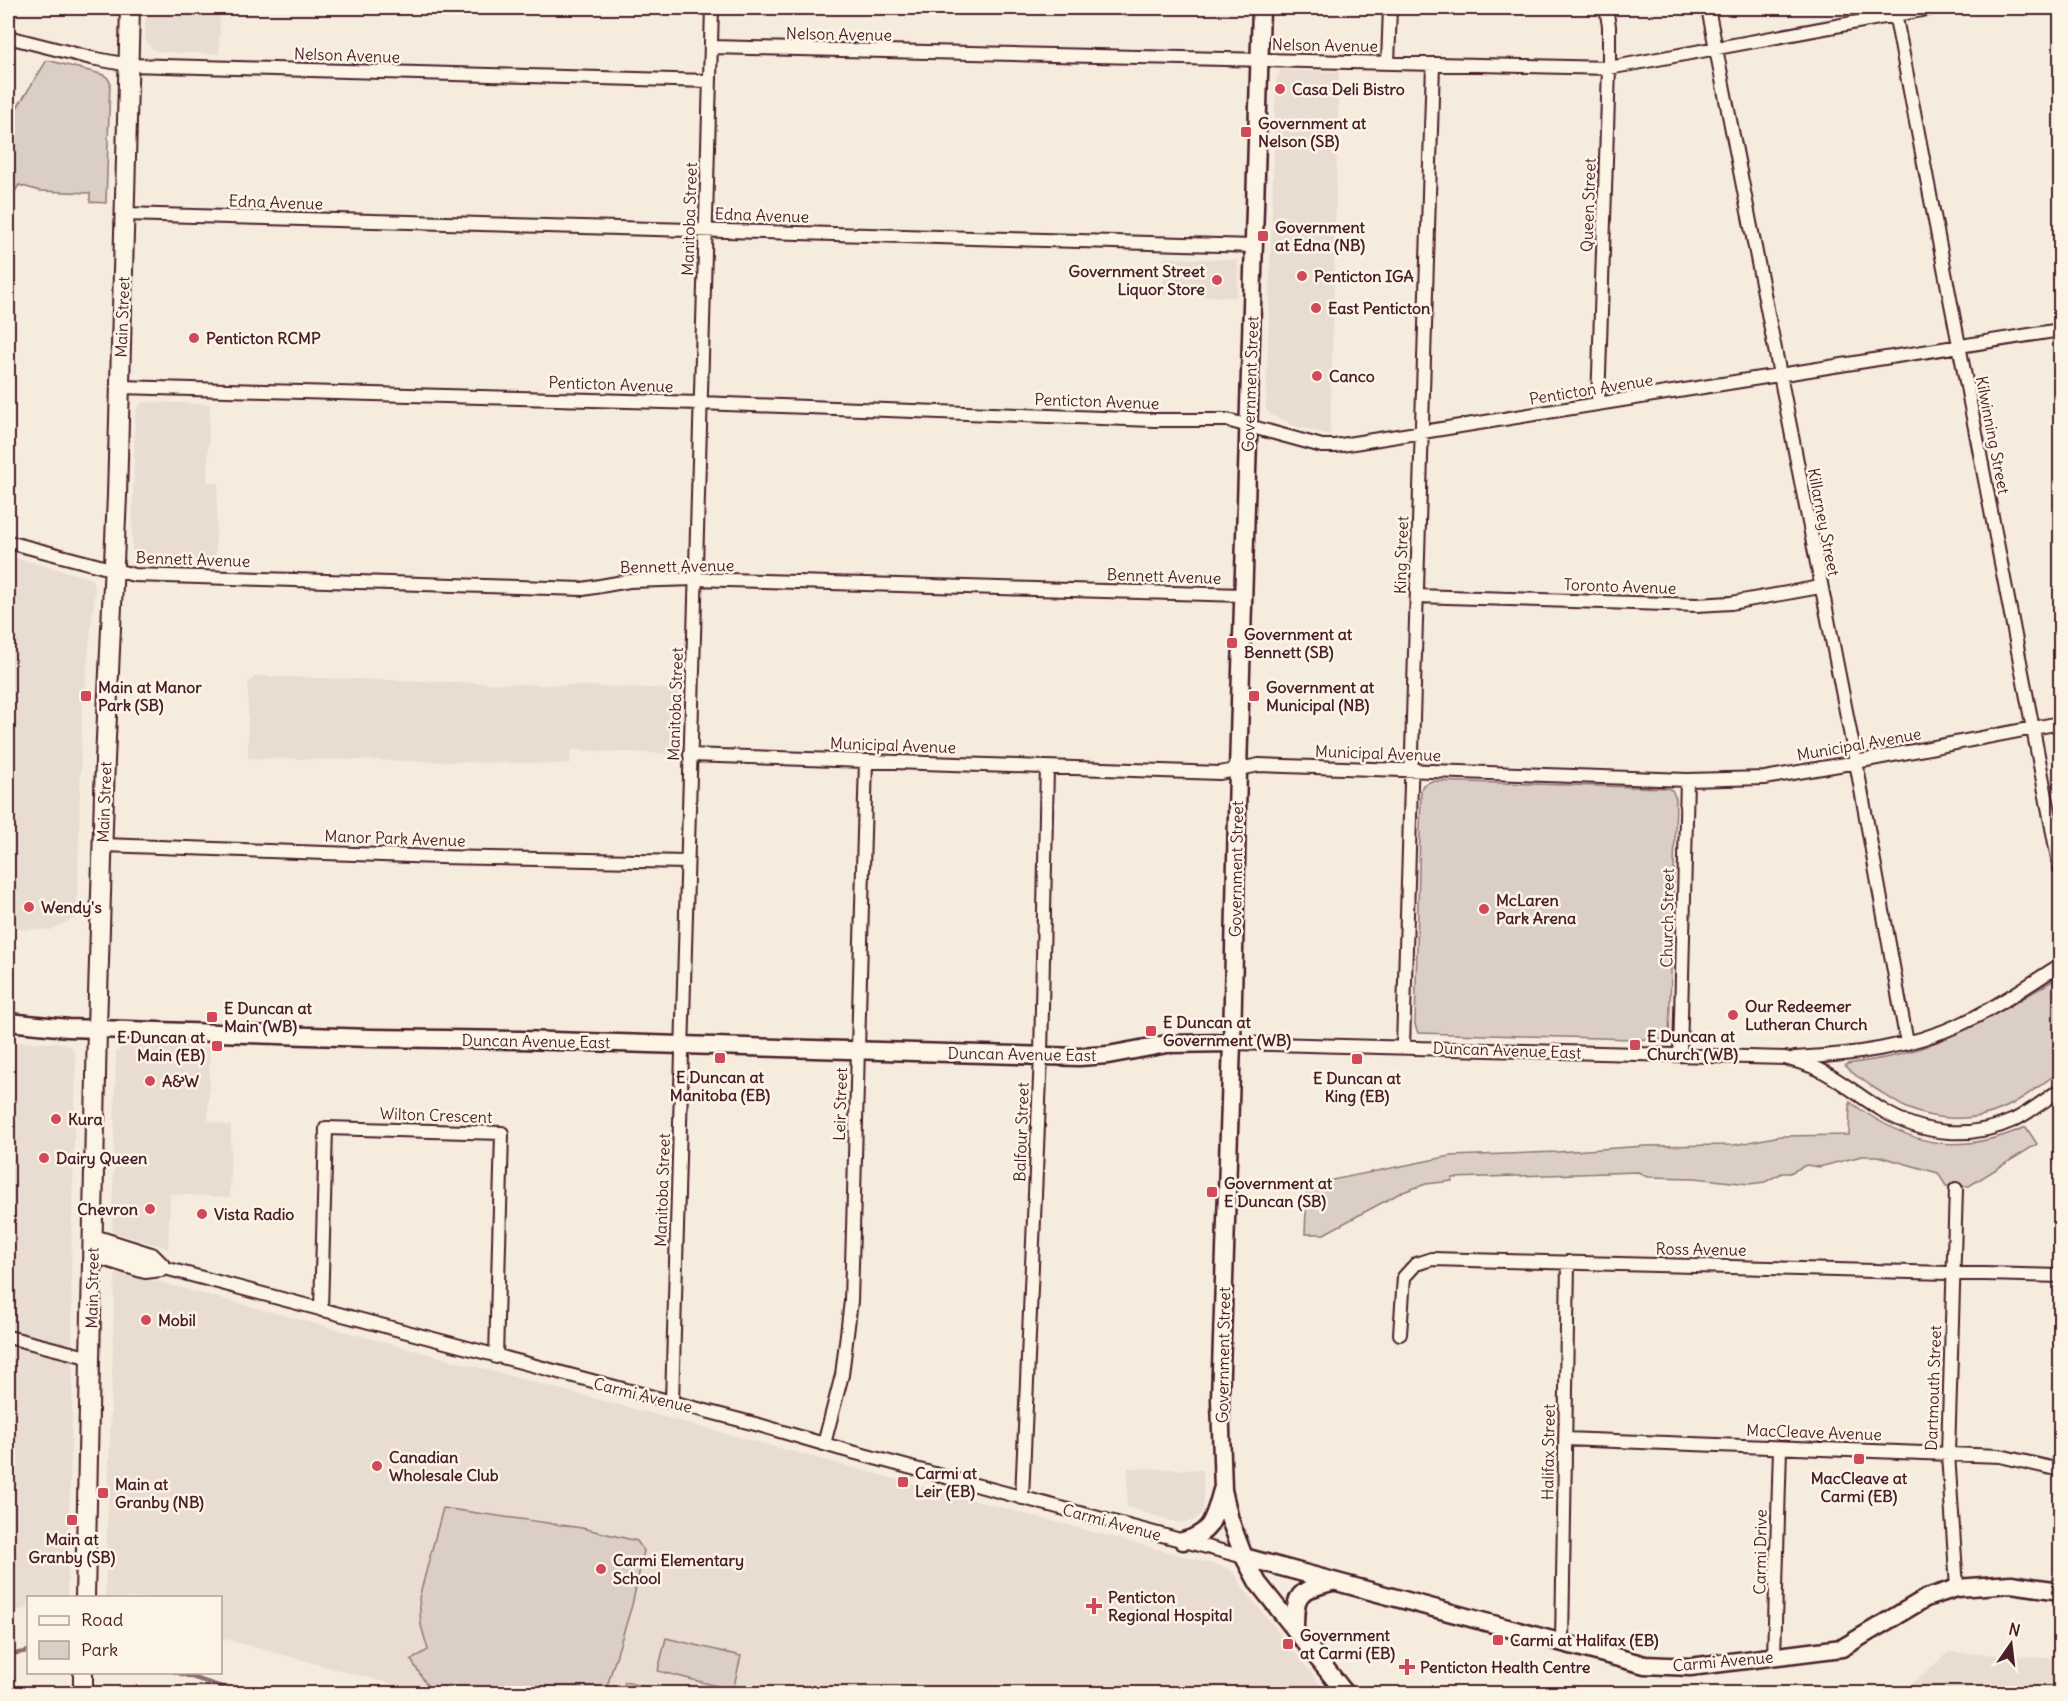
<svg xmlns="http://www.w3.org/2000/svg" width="2068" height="1701" viewBox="0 0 2068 1701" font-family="Delius,sans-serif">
	<rect width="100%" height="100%" fill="#f5ecde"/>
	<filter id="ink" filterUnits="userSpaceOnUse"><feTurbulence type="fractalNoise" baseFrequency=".0167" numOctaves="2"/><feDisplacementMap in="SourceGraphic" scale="12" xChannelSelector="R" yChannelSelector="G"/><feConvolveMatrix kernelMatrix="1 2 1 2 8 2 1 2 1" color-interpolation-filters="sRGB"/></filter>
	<g filter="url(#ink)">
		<!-- built -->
		<path fill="#e8ddd0" d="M 146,8 L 220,8 L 219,54 L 160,52 L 152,49 L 145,39 Z
			M 1279,70 L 1339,72 L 1330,435 L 1289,424 L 1288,421 L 1272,416 L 1266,409 L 1276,78 L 1281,72 Z
			M 1164,258 L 1238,260 L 1237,297 L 1163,295 Z
			M 144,402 L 210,404 L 207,482 L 218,483 L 215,564 L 145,562 L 138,561 L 133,555 L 132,548 L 135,415 L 138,406 Z
			M 8,556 L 86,577 L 92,579 L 95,588 L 82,716 L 77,917 L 50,930 L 8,929 Z
			M 255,676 L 681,689 L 678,754 L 571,750 L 570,764 L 248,758 L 248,684 Z
			M 8,1042 L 64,1043 L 73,1049 L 76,1058 L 71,1267 L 73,1374 L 67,1597 L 28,1598 L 28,1608 L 16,1611 L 8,1610 Z
			M 128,1045 L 210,1047 L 208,1120 L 231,1126 L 230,1197 L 170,1194 L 168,1248 L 112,1232 L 116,1053 L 120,1048 Z
			M 122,1272 L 1228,1568 L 1234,1573 L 1244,1589 L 1327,1693 L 424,1693 L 221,1638 L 220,1598 L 105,1598 L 115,1277 L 117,1273 Z
			M 1128,1468 L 1203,1470 L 1204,1503 L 1201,1514 L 1193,1521 L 1178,1523 L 1127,1507 Z
			M 1949,1652 L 2060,1659 L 2060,1693 L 1901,1693 Z"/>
		<!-- green -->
		<path fill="#dbcec4" stroke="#927678" stroke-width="1.5" d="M 47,60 L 101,74 L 107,77 L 110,82 L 106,203 L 90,202 L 90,193 L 40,191 L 19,185 L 8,203 L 8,122 Z
			M 1432,781 L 1666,788 L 1672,790 L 1676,799 L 1669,1040 L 1418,1033 L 1415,1025 L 1421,790 L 1423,785 Z
			M 2060,976 L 2060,1071 C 2042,1084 2023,1100 2002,1109 C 1973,1122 1935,1121 1907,1108 C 1894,1102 1883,1093 1871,1086 C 1862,1079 1852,1074 1845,1066 L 1847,1064 C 1865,1061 1884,1059 1902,1054 C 1960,1037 2010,1007 2060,976 Z
			M 1850,1102 C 1911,1146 1956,1157 2026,1127 L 2037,1144 L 1969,1186 L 1946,1186 L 1938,1173 L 1878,1156 L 1862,1156 L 1819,1167 L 1806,1165 L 1790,1173 L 1782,1173 L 1765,1182 L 1749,1184 L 1695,1178 L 1647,1177 L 1638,1172 L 1452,1178 L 1452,1181 L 1426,1184 L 1400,1193 L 1324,1234 L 1305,1234 L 1307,1185 L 1451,1156 L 1557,1152 L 1645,1146 L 1734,1145 L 1780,1136 L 1849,1135 Z
			M 443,1508 L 582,1528 L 637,1541 L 644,1551 L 632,1605 L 605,1693 L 457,1693 L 449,1685 L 436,1693 L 432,1693 L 411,1660 L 428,1650 L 421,1625 L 419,1598 Z
			M 666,1638 L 741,1656 L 733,1690 L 658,1671 Z
			M 625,1682 L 669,1693 L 622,1693 Z"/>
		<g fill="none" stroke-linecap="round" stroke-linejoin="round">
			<!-- stream -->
			<path stroke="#8c6e70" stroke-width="4" d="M 8,1655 L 28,1651
				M 175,1672 L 245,1694"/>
			<defs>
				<path id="minor" d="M 1708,8 L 1856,762 L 1907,1043
					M 1894,8 L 2060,869
					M 8,37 L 91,58 L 129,65 L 709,81
					M 711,47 L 1609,68 L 1933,8
					M 1388,63 L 1390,8
					M 125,214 L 1254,246
					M 120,387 L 700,403 L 1154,420 L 1227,420 L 1322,446 L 1335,446 L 2060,330
					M 1598,404 L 1609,68 L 1609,26 L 1606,8
					M 8,542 L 134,575 L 583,589 L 629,581 L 695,579 L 1243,595
					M 1417,596 L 1697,605 L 1731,603 L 1820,587
					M 690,755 L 1220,773 L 1259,765 L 1687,780 L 1765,778 L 1856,762 L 2060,723
					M 103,845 L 439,857 L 687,862
					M 1232,1043 L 1785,1058 C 1798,1062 1812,1065 1824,1072 C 1844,1083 1862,1098 1882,1110 C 1922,1135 1970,1140 2014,1120 C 2030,1112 2045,1100 2060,1090
					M 1403,1046 L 1433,64
					M 1680,1055 L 1687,780
					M 1795,1058 C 1851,1055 1909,1048 1961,1024 C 1996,1008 2028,985 2060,965
					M 1956,1189 L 1948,1454 L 1957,1588
					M 161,1267 L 759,1425 L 841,1449 L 1244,1557
					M 321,1310 L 326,1128 L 502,1133 L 496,1357
					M 1400,1334 L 1404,1277 L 1416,1264 L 1432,1259 L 2060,1276
					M 8,1337 L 91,1358
					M 672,1402 L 712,8
					M 1565,1439 L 2000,1456 L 2060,1470
					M 824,1444 L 842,1375 L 851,1301 L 866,761
					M 1022,1498 L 1041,1055 L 1047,767
					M 1562,1643 L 1568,1262
					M 1774,1657 L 1780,1448"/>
				<path id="tertiary" d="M 1261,8 L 1238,770 L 1232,1043 L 1220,1399 L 1223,1490 L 1230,1520 L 1244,1557 L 1258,1583 L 1346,1694
					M 8,1022 L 68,1028 L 371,1038 L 520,1040 L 1079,1057 L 1108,1055 L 1167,1044 L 1232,1043
					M 1183,1541 C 1213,1533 1214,1517 1222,1490
					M 1244,1557 L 1645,1665 L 1690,1667 L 1842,1648 L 1926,1598 L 1957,1588 L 2011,1584 L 2060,1591
					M 1295,1630 C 1295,1593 1297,1591 1332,1582"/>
				<path id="secondary" d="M 94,1239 L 151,1257 L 161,1267
					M 93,1253 L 145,1269 L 161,1267
					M 85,1598 L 97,1028 L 105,760 L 117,496 L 130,8
					M 83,1694 L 83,1672"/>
			</defs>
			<!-- minor casing -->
			<use href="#minor" stroke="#4a1f2b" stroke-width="16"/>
			<!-- tertiary casing -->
			<use href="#tertiary" stroke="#4a1f2b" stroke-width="21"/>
			<!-- secondary casing -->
			<use href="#secondary" stroke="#4a1f2b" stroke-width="22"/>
			<!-- minor -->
			<use href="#minor" stroke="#fcf5e5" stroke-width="12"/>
			<!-- tertiary -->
			<use href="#tertiary" stroke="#fcf5e5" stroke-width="16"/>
			<!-- secondary -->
			<use href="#secondary" stroke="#fcf5e5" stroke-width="18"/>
		</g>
	</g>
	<!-- markers -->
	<g fill="#d1495b" stroke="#fcf5e5" stroke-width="2">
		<circle cx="1280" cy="89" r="6"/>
		<rect x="1240" y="126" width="12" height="12" rx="3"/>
		<rect x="1257" y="230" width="12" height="12" rx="3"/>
		<circle cx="1302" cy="276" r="6"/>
		<circle cx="1217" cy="280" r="6"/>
		<circle cx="1316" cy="308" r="6"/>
		<circle cx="194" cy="338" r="6"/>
		<circle cx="1317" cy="376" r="6"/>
		<rect x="1226" y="637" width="12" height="12" rx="3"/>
		<rect x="80" y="690" width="12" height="12" rx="3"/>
		<rect x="1248" y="690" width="12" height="12" rx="3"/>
		<circle cx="29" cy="907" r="6"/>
		<circle cx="1484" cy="909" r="6"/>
		<circle cx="1733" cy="1015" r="6"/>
		<rect x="206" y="1011" width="12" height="12" rx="3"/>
		<rect x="1145" y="1025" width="12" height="12" rx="3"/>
		<rect x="1629" y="1039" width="12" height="12" rx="3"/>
		<rect x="211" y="1040" width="12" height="12" rx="3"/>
		<rect x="714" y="1052" width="12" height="12" rx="3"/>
		<rect x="1351" y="1053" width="12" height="12" rx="3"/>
		<circle cx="150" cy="1081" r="6"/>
		<circle cx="56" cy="1119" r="6"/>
		<circle cx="44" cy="1158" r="6"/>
		<rect x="1206" y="1186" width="12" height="12" rx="3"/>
		<circle cx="150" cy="1209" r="6"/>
		<circle cx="202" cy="1214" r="6"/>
		<circle cx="146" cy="1320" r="6"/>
		<rect x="1853" y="1453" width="12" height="12" rx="3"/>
		<circle cx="377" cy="1466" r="6"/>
		<rect x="897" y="1476" width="12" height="12" rx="3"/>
		<rect x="97" y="1487" width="12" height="12" rx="3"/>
		<rect x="66" y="1514" width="12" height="12" rx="3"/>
		<circle cx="601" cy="1569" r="6"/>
		<path d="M1091 1597h6v6h6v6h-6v6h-6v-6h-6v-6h6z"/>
		<rect x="1492" y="1634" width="12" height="12" rx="3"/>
		<rect x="1282" y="1638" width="12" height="12" rx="3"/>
		<path d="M1404 1658h6v6h6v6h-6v6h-6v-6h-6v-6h6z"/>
	</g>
	<g text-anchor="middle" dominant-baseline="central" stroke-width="5" stroke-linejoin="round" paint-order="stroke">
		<!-- street labels -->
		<g font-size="16" fill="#4a1f2b" stroke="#fcf5e5">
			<text transform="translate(839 34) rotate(1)">Nelson Avenue</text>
			<text transform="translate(1325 45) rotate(1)">Nelson Avenue</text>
			<text transform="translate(347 55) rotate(2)">Nelson Avenue</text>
			<text transform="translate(276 202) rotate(2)">Edna Avenue</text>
			<text transform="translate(1588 205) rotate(-88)">Queen Street</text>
			<text transform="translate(762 215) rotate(2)">Edna Avenue</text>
			<text transform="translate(689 219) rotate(-88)">Manitoba Street</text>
			<text transform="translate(122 317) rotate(-88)">Main Street</text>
			<text transform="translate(611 384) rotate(2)">Penticton Avenue</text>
			<text transform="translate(1250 384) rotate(-88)">Government Street</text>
			<text transform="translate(1591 389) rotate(-9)">Penticton Avenue</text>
			<text transform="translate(1097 401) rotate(2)">Penticton Avenue</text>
			<text transform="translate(1993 435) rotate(79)">Kilwinning Street</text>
			<text transform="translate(1824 522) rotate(79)">Killarney Street</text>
			<text transform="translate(1401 555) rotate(-88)">King Street</text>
			<text transform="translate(193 559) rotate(2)">Bennett Avenue</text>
			<text transform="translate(677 566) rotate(-1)">Bennett Avenue</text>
			<text transform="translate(1164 576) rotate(2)">Bennett Avenue</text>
			<text transform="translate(1620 586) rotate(2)">Toronto Avenue</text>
			<text transform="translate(675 704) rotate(-88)">Manitoba Street</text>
			<text transform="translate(1859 744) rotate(-10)">Municipal Avenue</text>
			<text transform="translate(893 745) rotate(2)">Municipal Avenue</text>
			<text transform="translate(1378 753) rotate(2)">Municipal Avenue</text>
			<text transform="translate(104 802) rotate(-88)">Main Street</text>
			<text transform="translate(395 838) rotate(2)">Manor Park Avenue</text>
			<text transform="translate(1236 869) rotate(-89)">Government Street</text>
			<text transform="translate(1667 918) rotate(-89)">Church Street</text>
			<text transform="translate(536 1041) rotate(1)">Duncan Avenue East</text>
			<text transform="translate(1507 1050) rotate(2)">Duncan Avenue East</text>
			<text transform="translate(1022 1054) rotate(1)">Duncan Avenue East</text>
			<text transform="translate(840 1104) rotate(-88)">Leir Street</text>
			<text transform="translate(436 1115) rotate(2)">Wilton Crescent</text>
			<text transform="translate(1021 1132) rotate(-88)">Balfour Street</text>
			<text transform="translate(662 1190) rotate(-88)">Manitoba Street</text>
			<text transform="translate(1701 1249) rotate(1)">Ross Avenue</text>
			<text transform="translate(92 1288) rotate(-89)">Main Street</text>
			<text transform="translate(1223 1355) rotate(-89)">Government Street</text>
			<text transform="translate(1933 1388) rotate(-88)">Dartmouth Street</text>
			<text transform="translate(643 1395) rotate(14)">Carmi Avenue</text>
			<text transform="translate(1814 1432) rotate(2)">MacCleave Avenue</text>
			<text transform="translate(1548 1452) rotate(-89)">Halifax Street</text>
			<text transform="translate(1112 1522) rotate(15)">Carmi Avenue</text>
			<text transform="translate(1760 1552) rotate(-89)">Carmi Drive</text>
			<text transform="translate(1723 1661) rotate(-5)">Carmi Avenue</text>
		</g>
		<!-- poi labels -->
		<g font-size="16" font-weight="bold" fill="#4a1f2b" stroke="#fcf5e5" text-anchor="start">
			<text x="1292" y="89">Casa Deli Bistro</text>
			<text x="1258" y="123">Government at<tspan x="1258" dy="18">Nelson (SB)</tspan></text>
			<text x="1275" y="227">Government<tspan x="1275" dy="18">at Edna (NB)</tspan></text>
			<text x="1205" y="271" text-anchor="end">Government Street<tspan x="1205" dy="18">Liquor Store</tspan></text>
			<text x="1314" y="276">Penticton IGA</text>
			<text x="1328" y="308">East Penticton</text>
			<text x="206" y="338">Penticton RCMP</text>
			<text x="1329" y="376">Canco</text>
			<text x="1244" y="634">Government at<tspan x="1244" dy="18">Bennett (SB)</tspan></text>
			<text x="98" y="687">Main at Manor<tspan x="98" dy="18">Park (SB)</tspan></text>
			<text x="1266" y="687">Government at<tspan x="1266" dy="18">Municipal (NB)</tspan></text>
			<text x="1496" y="900">McLaren<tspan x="1496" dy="18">Park Arena</tspan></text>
			<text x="41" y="907">Wendy's</text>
			<text x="1745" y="1006">Our Redeemer<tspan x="1745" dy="18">Lutheran Church</tspan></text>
			<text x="224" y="1008">E Duncan at<tspan x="224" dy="18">Main (WB)</tspan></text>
			<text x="1163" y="1022">E Duncan at<tspan x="1163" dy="18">Government (WB)</tspan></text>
			<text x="1647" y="1036">E Duncan at<tspan x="1647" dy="18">Church (WB)</tspan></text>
			<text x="205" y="1037" text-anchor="end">E Duncan at<tspan x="205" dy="18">Main (EB)</tspan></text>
			<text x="720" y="1077" text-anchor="middle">E Duncan at<tspan x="720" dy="18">Manitoba (EB)</tspan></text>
			<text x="1357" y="1078" text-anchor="middle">E Duncan at<tspan x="1357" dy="18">King (EB)</tspan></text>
			<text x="162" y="1081">A&amp;W</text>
			<text x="68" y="1119">Kura</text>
			<text x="56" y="1158">Dairy Queen</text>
			<text x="1224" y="1183">Government at<tspan x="1224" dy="18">E Duncan (SB)</tspan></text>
			<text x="138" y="1209" text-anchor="end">Chevron</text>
			<text x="214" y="1214">Vista Radio</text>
			<text x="158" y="1320">Mobil</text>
			<text x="389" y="1457">Canadian<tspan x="389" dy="18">Wholesale Club</tspan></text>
			<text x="915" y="1473">Carmi at<tspan x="915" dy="18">Leir (EB)</tspan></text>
			<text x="1859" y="1478" text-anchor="middle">MacCleave at<tspan x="1859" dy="18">Carmi (EB)</tspan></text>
			<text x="115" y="1484">Main at<tspan x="115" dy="18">Granby (NB)</tspan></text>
			<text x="72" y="1539" text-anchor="middle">Main at<tspan x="72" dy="18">Granby (SB)</tspan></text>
			<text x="613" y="1560">Carmi Elementary<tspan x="613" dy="18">School</tspan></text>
			<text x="1108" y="1597">Penticton<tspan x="1108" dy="18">Regional Hospital</tspan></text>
			<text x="1300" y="1635">Government<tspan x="1300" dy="18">at Carmi (EB)</tspan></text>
			<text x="1510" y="1640">Carmi at Halifax (EB)</text>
			<text x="1420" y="1667">Penticton Health Centre</text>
		</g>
	</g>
	<!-- margin -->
	<rect width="2068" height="1701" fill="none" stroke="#fcf5e5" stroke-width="30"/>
	<rect x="15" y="15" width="2038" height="1671" fill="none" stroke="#4a1f2b" stroke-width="2" filter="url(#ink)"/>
	<!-- legend -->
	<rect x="27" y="1596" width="195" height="78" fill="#fcf5e5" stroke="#b59f9b" stroke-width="1.5"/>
	<rect x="39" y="1616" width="30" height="9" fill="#fcf5e5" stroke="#b59f9b" stroke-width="1.5"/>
	<text x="81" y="1626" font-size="18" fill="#4a1f2b">Road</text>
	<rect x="39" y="1641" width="30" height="18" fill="#dbcec4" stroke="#b59f9b" stroke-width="1.5"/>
	<text x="81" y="1656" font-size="18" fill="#4a1f2b">Park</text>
	<!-- north arrow -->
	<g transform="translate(2011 1644) rotate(14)" stroke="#fcf5e5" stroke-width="4.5" paint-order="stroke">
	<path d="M0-4.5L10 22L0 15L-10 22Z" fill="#4a1f2b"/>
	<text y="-9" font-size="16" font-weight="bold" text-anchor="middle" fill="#4a1f2b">N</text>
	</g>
</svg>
